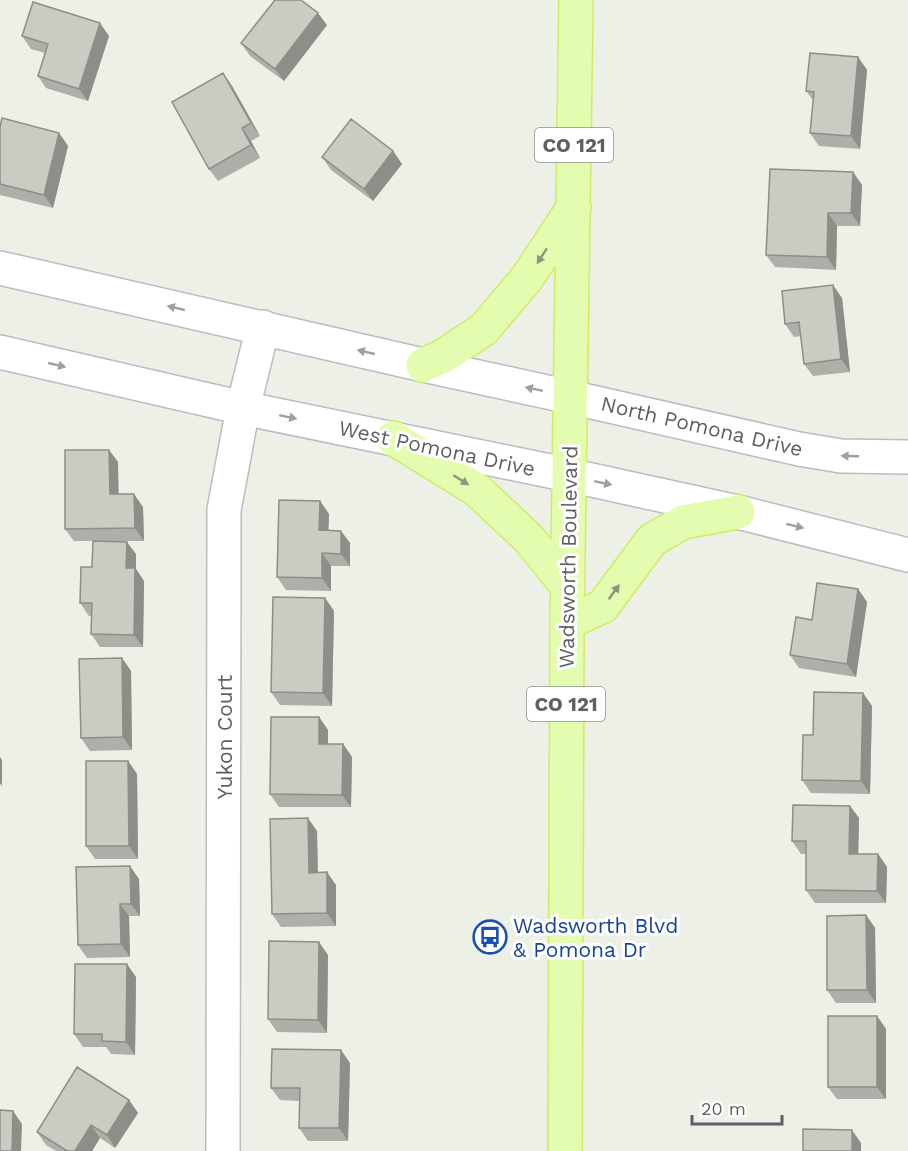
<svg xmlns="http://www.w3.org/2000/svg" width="908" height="1151" viewBox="0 0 908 1151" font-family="'Work Sans',sans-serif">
	<rect width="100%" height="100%" fill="#edf0e7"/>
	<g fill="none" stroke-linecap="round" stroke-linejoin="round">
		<defs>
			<path id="minor" d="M 570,397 L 799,449 L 841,456 L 908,457
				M 569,475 L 738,512 L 908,555
				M 223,1151 L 224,510 L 243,408 L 263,327"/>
			<path id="tertiary" d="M 0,268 L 423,365 L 570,397
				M 0,352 L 243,408 L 569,475"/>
			<path id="primary" d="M 423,365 L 442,357 L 484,329 L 527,278 L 574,207
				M 393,438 L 477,490 L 529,539 L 568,587
				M 567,623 L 603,606 L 652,540 L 683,522 L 738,512
				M 565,1151 L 567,623 L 576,0"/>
		</defs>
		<!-- minor casing -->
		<use href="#minor" stroke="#bcbbc2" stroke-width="36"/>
		<!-- tertiary casing -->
		<use href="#tertiary" stroke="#bcbbc2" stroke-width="36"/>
		<!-- primary casing -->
		<use href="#primary" stroke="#cfec64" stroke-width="36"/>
		<!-- minor -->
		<use href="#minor" stroke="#fff" stroke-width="33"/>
		<!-- tertiary -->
		<use href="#tertiary" stroke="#fff" stroke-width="33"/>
		<!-- primary -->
		<use href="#primary" stroke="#e3fcb0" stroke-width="33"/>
	</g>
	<!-- wall -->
	<path fill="#aeafa8" d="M 327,25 L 284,81 L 250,56 L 241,43 Z
		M 22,36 L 109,36 L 88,101 L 46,88 L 38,76 L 45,53 L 31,49 Z
		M 858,57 L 867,70 L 860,149 L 819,146 L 810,133 L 813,100 L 806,91 Z
		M 223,73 L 232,86 L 260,136 L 251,141 L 260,158 L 218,181 L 209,169 Z
		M 0,127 L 59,133 L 68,146 L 53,208 L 0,195 Z
		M 393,151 L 402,164 L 373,201 L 331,170 L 322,157 Z
		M 853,172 L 862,185 L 860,226 L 837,226 L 836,270 L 775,267 L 766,255 Z
		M 842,298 L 850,372 L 813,376 L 804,364 L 801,336 L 794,337 L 785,324 Z
		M 109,450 L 118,462 L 118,494 L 143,507 L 144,541 L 96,541 L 136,554 L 136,569 L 144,581 L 143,647 L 100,647 L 91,634 L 92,616 L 89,616 L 80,603 L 92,567 L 93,541 L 74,541 L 65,529 Z
		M 320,501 L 329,514 L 328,530 L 341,531 L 350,543 L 350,566 L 331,566 L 331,591 L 286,590 L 277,577 Z
		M 858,589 L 867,602 L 856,677 L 799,668 L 790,655 L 812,620 Z
		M 325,598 L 334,611 L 332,706 L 280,705 L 271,692 Z
		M 122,658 L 131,671 L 132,750 L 90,751 L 81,738 Z
		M 863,693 L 872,706 L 870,794 L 811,793 L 802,780 L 813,735 Z
		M 319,717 L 328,730 L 328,744 L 343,744 L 352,757 L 351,807 L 279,807 L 270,794 Z
		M 128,761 L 137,774 L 138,859 L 95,859 L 86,846 Z
		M 850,806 L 859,818 L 858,854 L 878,854 L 887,867 L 886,903 L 815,903 L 806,890 L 806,854 L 801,854 L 792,841 Z
		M 317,831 L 318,873 L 336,885 L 336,926 L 281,927 L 272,914 Z
		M 139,879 L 140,916 L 129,916 L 130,957 L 87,958 L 78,945 Z
		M 866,915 L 875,928 L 876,1003 L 836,1003 L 827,990 Z
		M 328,955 L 327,1033 L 277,1032 L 268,1019 Z
		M 136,977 L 135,1055 L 111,1054 L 106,1047 L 83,1047 L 74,1034 Z
		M 877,1016 L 886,1029 L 886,1099 L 837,1099 L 828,1087 Z
		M 350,1063 L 348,1141 L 308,1141 L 299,1128 L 300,1101 L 280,1100 L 271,1088 Z
		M 129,1100 L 138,1113 L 115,1148 L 100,1138 L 92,1151 L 56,1151 L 46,1145 L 37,1132 Z"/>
	<!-- shaded-wall -->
	<path fill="#8d8e88" d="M 318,13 L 327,25 L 284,81 L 275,69 Z
		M 100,23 L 109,36 L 88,101 L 79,89 Z
		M 858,57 L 867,70 L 860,149 L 851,136 Z
		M 223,73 L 232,86 L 260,136 L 251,123 Z
		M 242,128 L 251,141 L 260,158 L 251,145 Z
		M 59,133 L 68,146 L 53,208 L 44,195 Z
		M 393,151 L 402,164 L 373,201 L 364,189 Z
		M 853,172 L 862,185 L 860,226 L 851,213 Z
		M 828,213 L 837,226 L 836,270 L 827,257 Z
		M 833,285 L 842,298 L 850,372 L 841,359 Z
		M 109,450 L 118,462 L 119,507 L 110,494 Z
		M 134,494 L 143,507 L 144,541 L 135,528 Z
		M 320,501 L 329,514 L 328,543 L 319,530 Z
		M 341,531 L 350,543 L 350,566 L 341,554 Z
		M 127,542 L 136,554 L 136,569 L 144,581 L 143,647 L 134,635 L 126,568 Z
		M 322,553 L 331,566 L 331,591 L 322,578 Z
		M 858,589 L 867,602 L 856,677 L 847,664 Z
		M 325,598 L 334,611 L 332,706 L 323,693 Z
		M 122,658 L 131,671 L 132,750 L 123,737 Z
		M 863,693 L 872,706 L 870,794 L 861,781 Z
		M 319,717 L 328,730 L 328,757 L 319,744 Z
		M 343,744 L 352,757 L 351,807 L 342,795 Z
		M 0,757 L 2,760 L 2,786 L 0,783 Z
		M 128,761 L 137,774 L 138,859 L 129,846 Z
		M 850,806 L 859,818 L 858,867 L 849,854 Z
		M 308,818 L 317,831 L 318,886 L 309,873 Z
		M 878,854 L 887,867 L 886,903 L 877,891 Z
		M 130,866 L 139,879 L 140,916 L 131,904 Z
		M 327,872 L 336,885 L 336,926 L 327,913 Z
		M 120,904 L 129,916 L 130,957 L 121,944 Z
		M 866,915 L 875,928 L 876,1003 L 867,990 Z
		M 319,942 L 328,955 L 327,1033 L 318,1020 Z
		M 127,964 L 136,977 L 135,1055 L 126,1042 Z
		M 877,1016 L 886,1029 L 886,1099 L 877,1087 Z
		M 341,1050 L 350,1063 L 348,1141 L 339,1128 Z
		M 129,1100 L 138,1113 L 115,1148 L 107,1135 Z
		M 13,1111 L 22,1124 L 21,1151 L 12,1151 Z
		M 91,1125 L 100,1138 L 92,1151 L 75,1151 Z
		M 852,1130 L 861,1143 L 861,1151 L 852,1151 Z"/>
	<!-- building -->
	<path fill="#cacbc3" stroke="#8d8e88" stroke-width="1.5" d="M 275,0 L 301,0 L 318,13 L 275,69 L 241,43 Z
		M 33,2 L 100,23 L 79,89 L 38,76 L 48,44 L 22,36 Z
		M 810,53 L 858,57 L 851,136 L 810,133 L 814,92 L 806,91 Z
		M 223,73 L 251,123 L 242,128 L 251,145 L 209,169 L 172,102 Z
		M 2,118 L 59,133 L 44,195 L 0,184 L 0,127 Z
		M 351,119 L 393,151 L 364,189 L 322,157 Z
		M 770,169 L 853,172 L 851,213 L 828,213 L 827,257 L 766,255 Z
		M 833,285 L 841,359 L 804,364 L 799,322 L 785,324 L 782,291 Z
		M 65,450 L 109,450 L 110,494 L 134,494 L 135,528 L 65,529 Z
		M 279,500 L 320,501 L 319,530 L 341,531 L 341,554 L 322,553 L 322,578 L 277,577 Z
		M 93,541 L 127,542 L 126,568 L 135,568 L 134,635 L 91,634 L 92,603 L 80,603 L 81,567 L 92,567 Z
		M 817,583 L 858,589 L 847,664 L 790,655 L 796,617 L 812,620 Z
		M 273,597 L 325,598 L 323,693 L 271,692 Z
		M 122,658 L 123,737 L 81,738 L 79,659 Z
		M 814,692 L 863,693 L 861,781 L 802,780 L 803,735 L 813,735 Z
		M 271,717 L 319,717 L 319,744 L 343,744 L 342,795 L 270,794 Z
		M 86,761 L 128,761 L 129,846 L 86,846 Z
		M 793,805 L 850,806 L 849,854 L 878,854 L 877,891 L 806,890 L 806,841 L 792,841 Z
		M 308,818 L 309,873 L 327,872 L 327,913 L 272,914 L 270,819 Z
		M 130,866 L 131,904 L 120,904 L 121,944 L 78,945 L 76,867 Z
		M 866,915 L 867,990 L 827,990 L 827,916 Z
		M 269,941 L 319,942 L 318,1020 L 268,1019 Z
		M 75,964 L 127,964 L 126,1042 L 102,1041 L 102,1034 L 74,1034 Z
		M 828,1016 L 877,1016 L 877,1087 L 828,1087 Z
		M 272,1049 L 341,1050 L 339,1128 L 299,1128 L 300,1088 L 271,1088 Z
		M 77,1067 L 129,1100 L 107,1135 L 91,1125 L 75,1151 L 67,1151 L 37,1132 Z
		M 0,1110 L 13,1111 L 12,1151 L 0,1151 Z
		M 803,1129 L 852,1130 L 852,1151 L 803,1151 Z"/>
	<!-- one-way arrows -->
	<defs><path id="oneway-solid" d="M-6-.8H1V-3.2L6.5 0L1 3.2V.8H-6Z" transform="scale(1.5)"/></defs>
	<g fill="#8d9580">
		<use href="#oneway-solid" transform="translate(542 256) rotate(123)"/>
		<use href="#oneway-solid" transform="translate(461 480) rotate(32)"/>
		<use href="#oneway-solid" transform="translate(614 592) rotate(-54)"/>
	</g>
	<g fill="#9e9ea3">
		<use href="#oneway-solid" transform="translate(176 308) rotate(-167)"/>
		<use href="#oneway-solid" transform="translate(366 352) rotate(-167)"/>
		<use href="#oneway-solid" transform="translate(57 365) rotate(13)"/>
		<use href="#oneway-solid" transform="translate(534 389) rotate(-168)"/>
		<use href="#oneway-solid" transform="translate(288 417) rotate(12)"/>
		<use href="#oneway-solid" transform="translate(850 456) rotate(-178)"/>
		<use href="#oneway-solid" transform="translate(603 483) rotate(12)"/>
		<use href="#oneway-solid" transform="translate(795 526) rotate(14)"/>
	</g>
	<!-- icons -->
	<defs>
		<symbol id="bus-ring" viewBox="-11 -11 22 22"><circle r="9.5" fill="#fff" stroke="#1a4fb4" stroke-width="1.5"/><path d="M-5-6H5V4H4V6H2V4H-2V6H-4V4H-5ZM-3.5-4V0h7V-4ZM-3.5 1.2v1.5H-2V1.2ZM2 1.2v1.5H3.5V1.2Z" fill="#1a4fb4"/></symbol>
	</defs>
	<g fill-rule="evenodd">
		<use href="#bus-ring" x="471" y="918" width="38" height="38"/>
	</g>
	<g text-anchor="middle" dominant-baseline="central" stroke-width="6" stroke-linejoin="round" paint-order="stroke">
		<!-- shield labels -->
		<g fill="#fff" stroke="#8e8e94" stroke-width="1.5">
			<rect x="535" y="128" width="78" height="34" rx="4.5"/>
			<rect x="527" y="687" width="78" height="34" rx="4.5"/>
		</g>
		<g font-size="20" font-weight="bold" fill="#5e5e66">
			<text x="574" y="145">CO 121</text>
			<text x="566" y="704">CO 121</text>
		</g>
		<!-- street labels -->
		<g font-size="21" fill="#5e5e66" stroke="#fff">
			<text transform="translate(702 426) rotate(13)">North Pomona Drive</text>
			<text transform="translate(437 448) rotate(12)">West Pomona Drive</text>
			<text transform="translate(568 557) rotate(-89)">Wadsworth Boulevard</text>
			<text transform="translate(224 737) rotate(-90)">Yukon Court</text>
		</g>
		<!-- transit labels -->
		<g font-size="21" fill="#164399" stroke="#fff" text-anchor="start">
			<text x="513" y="925">Wadsworth Blvd<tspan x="513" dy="24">&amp; Pomona Dr</tspan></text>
		</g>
	</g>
	<!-- scale -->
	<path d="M692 1115v9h90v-9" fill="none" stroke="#5e5e66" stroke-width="3"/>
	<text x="701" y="1115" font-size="18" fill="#5e5e66" stroke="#ffffff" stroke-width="4.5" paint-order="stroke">20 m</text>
</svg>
